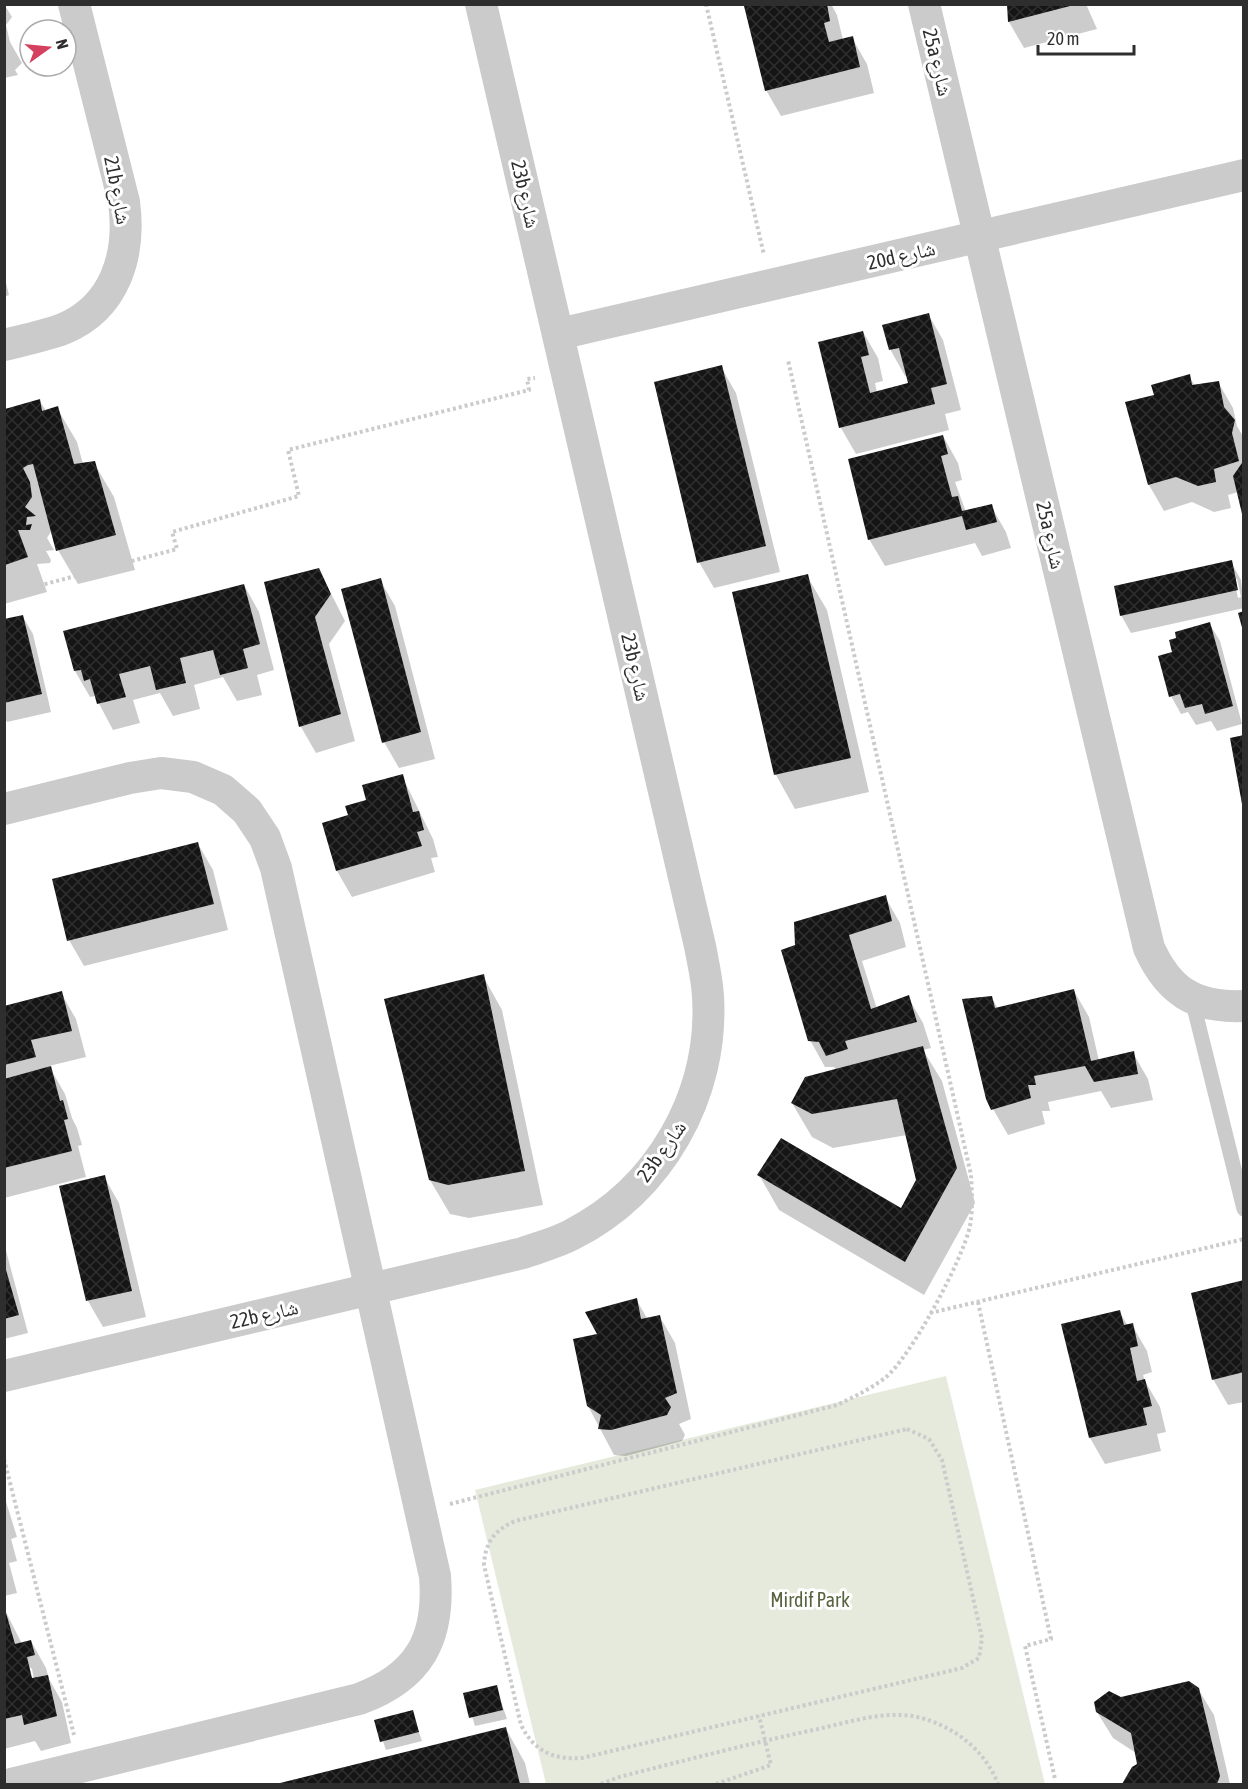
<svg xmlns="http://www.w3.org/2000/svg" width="1248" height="1789" viewBox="0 0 1248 1789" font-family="'Asap Condensed','Noto Naskh Arabic',sans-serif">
	<defs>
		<pattern id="building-cross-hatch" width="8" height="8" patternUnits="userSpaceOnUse" patternTransform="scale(1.5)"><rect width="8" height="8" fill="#151515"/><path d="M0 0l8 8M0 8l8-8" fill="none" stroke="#2f2f2f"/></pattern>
	</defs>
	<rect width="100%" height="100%" fill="#fff"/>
	<!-- green -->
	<path fill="#e5eadd" d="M 946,1376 L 1045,1784 L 546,1784 L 475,1490 Z"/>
	<!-- shadow -->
	<path fill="#0003" fill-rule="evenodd" d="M 4,4 L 12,17 L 6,25 L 10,42 L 22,63 L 15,70 L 18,75 L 4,78 Z
		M 757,4 L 831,4 L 837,15 L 843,40 L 852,38 L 867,64 L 874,93 L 781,116 L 766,90 L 746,7 Z
		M 1007,4 L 1086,4 L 1097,29 L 1024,48 L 1009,22 Z
		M 4,275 L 9,295 L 4,297 Z
		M 928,314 L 943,340 L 961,410 L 945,414 L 949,430 L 856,454 L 841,428 L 820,343 L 863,332 L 878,358 L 883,381 L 875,383 L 877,393 L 910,384 L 908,375 L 905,376 L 890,349 Z
		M 721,367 L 736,393 L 780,572 L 714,588 L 699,562 Z
		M 1189,376 L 1195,386 L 1218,382 L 1233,408 L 1237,426 L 1244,438 L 1244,515 L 1238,492 L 1228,495 L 1231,508 L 1214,512 L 1192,502 L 1164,511 L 1149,485 L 1156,397 Z
		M 40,401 L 46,411 L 57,408 L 77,442 L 83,464 L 94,463 L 114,497 L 135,570 L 78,584 L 58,550 L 52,530 L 47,538 L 54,550 L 46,551 L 51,560 L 50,563 L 37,564 L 47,592 L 4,604 L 4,409 Z
		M 943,436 L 958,463 L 962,480 L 955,482 L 966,512 L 991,506 L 1006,532 L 1011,548 L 982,556 L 975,543 L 885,566 L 869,539 Z
		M 1231,562 L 1241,580 L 1244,608 L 1131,633 L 1121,615 ZM 1234,579 L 1237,579 L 1241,597 L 1238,598 Z
		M 319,570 L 345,621 L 329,644 L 355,741 L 316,753 L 301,727 L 265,583 Z
		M 807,576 L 827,610 L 869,792 L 795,809 L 776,775 L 734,593 Z
		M 380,580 L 395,606 L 435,759 L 399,768 L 384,742 Z
		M 244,585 L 259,612 L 274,670 L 257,675 L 262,695 L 237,701 L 223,677 L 194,685 L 200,709 L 173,716 L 160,693 L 133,700 L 140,723 L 113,730 L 95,696 L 90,697 L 75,671 Z
		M 23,617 L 33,634 L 51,712 L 7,722 L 4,717 L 4,621 Z
		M 1209,623 L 1220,641 L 1242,724 L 1217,731 L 1211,721 L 1196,725 L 1188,712 L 1181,714 L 1171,696 L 1178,639 Z
		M 402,776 L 433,839 L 438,857 L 431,858 L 435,872 L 352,897 L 337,871 L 350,816 Z
		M 198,844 L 213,870 L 228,930 L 84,966 L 69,940 Z
		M 885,897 L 900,923 L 906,947 L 862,961 L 877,1009 L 908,997 L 923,1023 L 931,1048 L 923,1050 L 942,1081 L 975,1203 L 924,1295 L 779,1210 L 759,1175 L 901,1210 L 917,1181 L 907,1135 L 833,1148 L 812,1137 L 792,1103 L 836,1070 L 834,1067 L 825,1067 L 810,1040 L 797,946 Z
		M 483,976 L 502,1010 L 543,1205 L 469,1218 L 450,1214 L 430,1180 Z
		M 1074,991 L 1089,1017 L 1099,1061 L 1133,1053 L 1148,1079 L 1153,1100 L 1111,1108 L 1101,1091 L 1048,1102 L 1050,1111 L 1042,1111 L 1045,1124 L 1008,1135 L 993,1109 L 992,998 L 998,1009 Z
		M 61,993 L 76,1019 L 86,1057 L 49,1066 L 65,1094 L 72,1118 L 77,1128 L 82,1145 L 78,1146 L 86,1177 L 4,1198 L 4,1007 Z
		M 104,1177 L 119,1203 L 146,1317 L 103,1327 L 88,1301 L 61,1187 Z
		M 4,1243 L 28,1333 L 4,1339 Z
		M 1244,1281 L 1244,1402 L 1228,1405 L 1213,1379 Z
		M 636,1299 L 648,1320 L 660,1317 L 675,1343 L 691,1419 L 679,1424 L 685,1435 L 682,1441 L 626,1456 L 614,1455 L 588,1406 Z
		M 1119,1311 L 1128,1326 L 1132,1325 L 1147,1351 L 1152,1372 L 1143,1375 L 1145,1381 L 1160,1407 L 1166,1432 L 1157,1434 L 1161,1451 L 1105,1464 L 1090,1438 L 1063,1325 Z
		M 4,1495 L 17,1537 L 11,1539 L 17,1561 L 9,1563 L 17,1593 L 4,1596 Z
		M 4,1608 L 22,1644 L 31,1641 L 46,1668 L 49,1679 L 62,1702 L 71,1743 L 41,1751 L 35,1741 L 4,1749 ZM 27,1665 L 32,1669 L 35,1685 L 32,1685 Z
		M 496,1687 L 507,1719 L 475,1726 L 465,1694 Z
		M 1198,1689 L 1214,1715 L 1230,1784 L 1124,1784 L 1133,1768 L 1139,1765 L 1136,1753 L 1113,1738 L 1097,1712 L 1121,1699 Z
		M 412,1712 L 422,1741 L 386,1750 L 376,1721 Z
		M 506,1729 L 525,1763 L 530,1784 L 279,1784 Z"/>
	<!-- building -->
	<path fill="url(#building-cross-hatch)" d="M 827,4 L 830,21 L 824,23 L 829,42 L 853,36 L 860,67 L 765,91 L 744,6 Z
		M 1007,4 L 1074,4 L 1074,5 L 1008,22 Z
		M 929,313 L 947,384 L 931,388 L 935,404 L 839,428 L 818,342 L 863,331 L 869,355 L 861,357 L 870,393 L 908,383 L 899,348 L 889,350 L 882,325 Z
		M 722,365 L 766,546 L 697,563 L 654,382 Z
		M 1190,374 L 1192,385 L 1219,381 L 1224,407 L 1235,420 L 1232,433 L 1239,461 L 1214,469 L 1216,482 L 1198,486 L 1176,477 L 1148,485 L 1125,402 L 1154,395 L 1151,385 Z
		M 40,399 L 42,411 L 58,406 L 74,464 L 95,461 L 116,535 L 56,551 L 33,464 L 28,465 L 23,468 L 30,482 L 32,497 L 25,507 L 36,516 L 27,517 L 26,525 L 32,524 L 30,530 L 18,530 L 28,557 L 5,565 L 5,409 Z
		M 943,435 L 948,454 L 941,456 L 952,497 L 958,496 L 962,511 L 992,504 L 997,522 L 966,530 L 962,516 L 868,540 L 848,459 Z
		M 1244,460 L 1244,518 L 1243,518 L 1233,476 Z
		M 1232,560 L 1238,590 L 1120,616 L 1114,586 Z
		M 319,568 L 331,594 L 315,617 L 341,714 L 299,727 L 264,582 Z
		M 808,574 L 851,758 L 774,775 L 732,592 Z
		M 381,578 L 421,732 L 382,743 L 341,589 Z
		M 244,584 L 260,644 L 243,649 L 248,668 L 220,675 L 213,650 L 180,658 L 186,683 L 156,690 L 150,666 L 119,674 L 126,697 L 97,704 L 90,679 L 84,681 L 81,670 L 74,671 L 63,631 Z
		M 1244,611 L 1244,631 L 1243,631 L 1238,613 Z
		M 23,615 L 42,694 L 4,703 L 4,619 Z
		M 1210,622 L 1233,706 L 1205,714 L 1202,704 L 1185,708 L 1180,694 L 1169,697 L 1158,656 L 1172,652 L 1169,640 L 1176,638 L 1175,632 Z
		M 1244,735 L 1244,804 L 1242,804 L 1230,738 Z
		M 403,774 L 413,812 L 419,811 L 424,830 L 417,832 L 422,846 L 336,871 L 322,823 L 348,815 L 345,806 L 366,800 L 362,785 Z
		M 198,842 L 214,904 L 67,941 L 52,879 Z
		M 886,895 L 892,921 L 849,935 L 871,1009 L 909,995 L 917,1022 L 845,1041 L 848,1049 L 826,1056 L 819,1042 L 808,1041 L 781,950 L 795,945 L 794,922 Z
		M 484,974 L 525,1171 L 448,1185 L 429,1180 L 384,999 Z
		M 1074,989 L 1091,1061 L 1134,1051 L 1138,1074 L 1094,1082 L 1085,1066 L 1034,1076 L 1036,1085 L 1028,1085 L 1031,1098 L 991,1110 L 986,1099 L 962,999 L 992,996 L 995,1008 Z
		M 62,991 L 72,1031 L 31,1040 L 36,1057 L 4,1065 L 4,1006 Z
		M 923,1046 L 957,1168 L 905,1262 L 757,1175 L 781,1138 L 901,1208 L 916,1180 L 897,1099 L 812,1114 L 791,1103 L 805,1077 Z
		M 51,1066 L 60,1101 L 63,1100 L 68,1119 L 64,1120 L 72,1151 L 4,1168 L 4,1079 Z
		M 105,1175 L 132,1291 L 86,1301 L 59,1186 Z
		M 4,1263 L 19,1315 L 4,1319 Z
		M 1244,1280 L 1244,1372 L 1212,1380 L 1191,1293 Z
		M 637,1298 L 641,1319 L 660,1315 L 677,1393 L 665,1398 L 671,1407 L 667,1415 L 611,1430 L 598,1429 L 601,1415 L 587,1406 L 573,1339 L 597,1334 L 585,1312 Z
		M 1120,1310 L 1124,1325 L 1133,1323 L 1138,1346 L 1130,1348 L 1137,1381 L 1145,1379 L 1152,1406 L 1143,1408 L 1147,1425 L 1089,1438 L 1061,1324 Z
		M 4,1606 L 15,1644 L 31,1640 L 35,1655 L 27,1657 L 32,1678 L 48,1675 L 57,1716 L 24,1725 L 22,1715 L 4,1719 Z
		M 1189,1681 L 1199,1688 L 1220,1776 L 1217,1784 L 1122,1784 L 1132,1767 L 1137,1764 L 1131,1733 L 1096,1712 L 1094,1702 L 1109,1691 L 1121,1697 Z
		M 497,1685 L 503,1710 L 469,1718 L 463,1693 Z
		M 413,1710 L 419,1732 L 380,1742 L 374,1720 Z
		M 506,1727 L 520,1784 L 276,1784 Z"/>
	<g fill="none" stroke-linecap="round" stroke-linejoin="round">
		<!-- path -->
		<path stroke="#cbcbcb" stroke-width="4" stroke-dasharray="3 3" stroke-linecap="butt" d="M 706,4 L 764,255
			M 4,595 L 177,549 L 172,532 L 299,496 L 288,450 L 529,390 L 527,379 L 535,378
			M 978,1302 L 1051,1639 L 1025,1646 L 1055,1779
			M 930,1313 L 1244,1239
			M 907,1429 L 929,1439 L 942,1460 L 982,1638 L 979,1658 L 962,1668 L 582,1758 C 553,1760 534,1751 521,1725 L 484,1565 C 485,1542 495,1530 515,1521 Z
			M 4,1459 L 74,1735
			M 450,1504 L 837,1405 C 854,1397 870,1389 885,1378 C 911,1357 963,1259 970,1226 C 973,1209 972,1192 971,1175 L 788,360
			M 601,1784 L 619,1777 C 686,1760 752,1743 818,1729 C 850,1722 885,1710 917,1717 C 953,1725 985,1750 998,1784
			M 716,1784 L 771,1765 L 759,1716"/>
		<!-- lane -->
		<path stroke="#cbcbcb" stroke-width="15" d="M 1192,999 L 1244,1209"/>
		<!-- street -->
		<path stroke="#cbcbcb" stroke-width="32" d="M 924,4 L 1149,948 C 1169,992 1195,1008 1244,1006
			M 559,334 L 1244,175
			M 4,345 C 24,340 44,336 63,329 C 116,307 131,254 124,202 L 74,4
			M 4,809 L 130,778 L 161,773 L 193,777 L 223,790 L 247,811 L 265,838 L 276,868 L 435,1576 C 440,1639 419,1677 359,1699 L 11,1784
			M 4,1376 L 523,1253 C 539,1247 556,1243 571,1235 C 660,1190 714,1095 708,996 C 707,979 703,962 700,946 L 481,4"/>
	</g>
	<g text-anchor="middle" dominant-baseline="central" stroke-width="6" stroke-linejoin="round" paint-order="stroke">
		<!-- street labels -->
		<g font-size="20" fill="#2e2e2e" stroke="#fff">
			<text transform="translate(938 62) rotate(76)">25a شارع</text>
			<text transform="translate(118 190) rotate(79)">21b شارع</text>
			<text transform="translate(526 194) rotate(77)">23b شارع</text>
			<text transform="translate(901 255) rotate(-13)">20d شارع</text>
			<text transform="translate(1051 535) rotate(77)">25a شارع</text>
			<text transform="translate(636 667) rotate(77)">23b شارع</text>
			<text transform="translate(661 1151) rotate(-55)">23b شارع</text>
			<text transform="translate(264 1314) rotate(-13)">22b شارع</text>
		</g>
		<!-- park labels -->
		<g font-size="20" fill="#56653f" stroke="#fff">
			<text x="810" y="1599">Mirdif Park</text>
		</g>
	</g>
	<!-- border -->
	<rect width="1248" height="1789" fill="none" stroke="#2e2e2e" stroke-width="12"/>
	<!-- north arrow -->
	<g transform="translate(48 48) rotate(75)"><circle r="28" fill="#ffffff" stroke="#ababab" stroke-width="1.5"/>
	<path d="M0-4.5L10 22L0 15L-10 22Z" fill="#d5405e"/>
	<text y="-9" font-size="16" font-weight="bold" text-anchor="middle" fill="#2e2e2e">N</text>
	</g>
	<!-- scale -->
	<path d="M1038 45v9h96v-9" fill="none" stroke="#2e2e2e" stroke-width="3"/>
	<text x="1047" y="45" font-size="18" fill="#2e2e2e" stroke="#ffffff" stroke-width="4.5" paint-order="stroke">20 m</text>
</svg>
